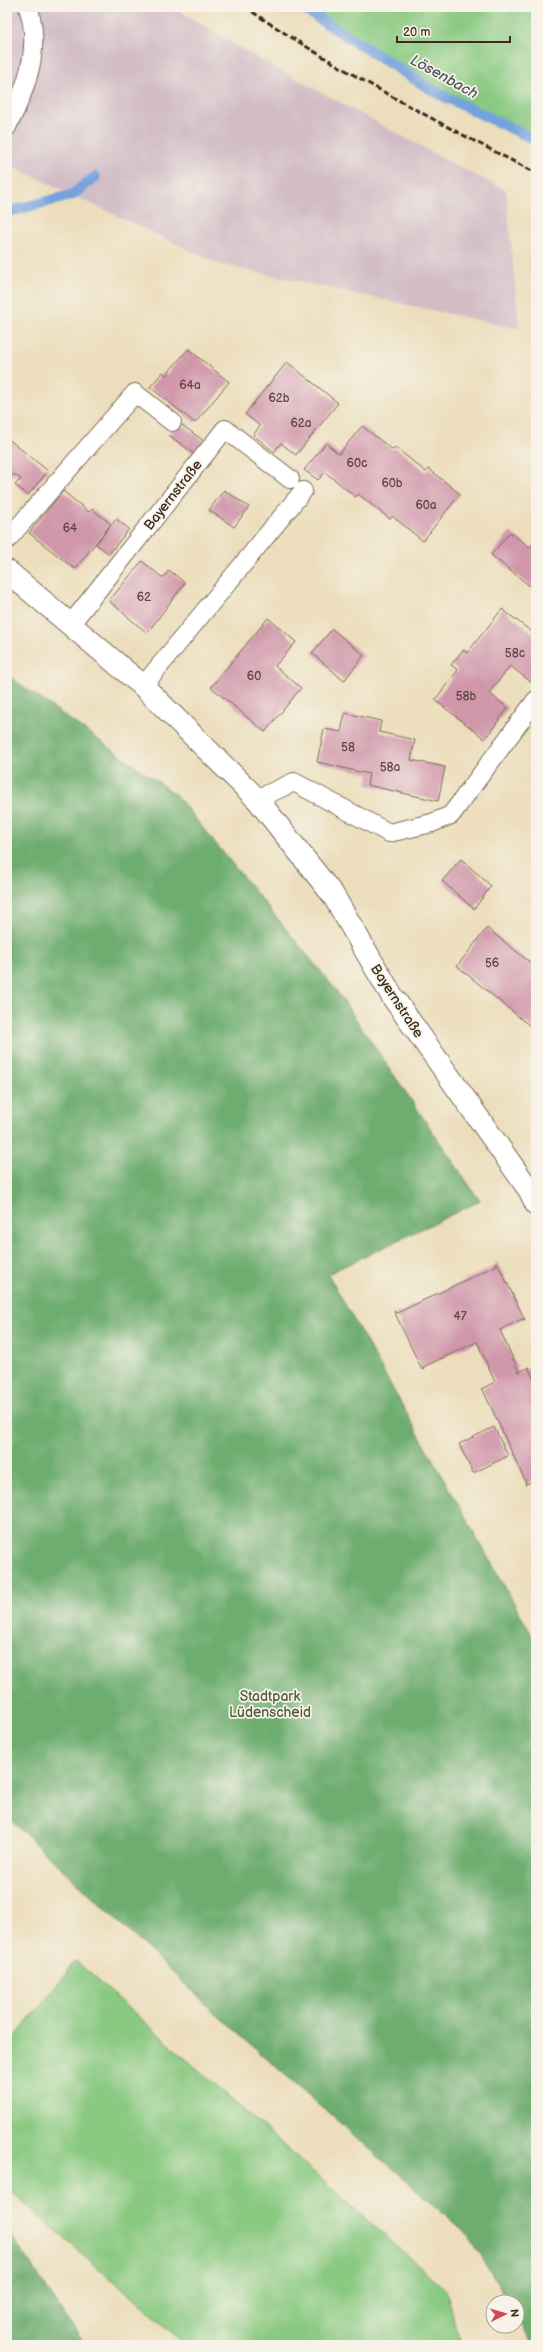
<svg xmlns="http://www.w3.org/2000/svg" width="543" height="2352" viewBox="0 0 543 2352" font-family="'Balsamiq Sans',sans-serif">
	<rect width="100%" height="100%" fill="#f7f3e8"/>
	<filter id="ink" filterUnits="userSpaceOnUse"><feTurbulence type="fractalNoise" baseFrequency=".025" numOctaves="2"/><feDisplacementMap in="SourceGraphic" scale="8" xChannelSelector="R" yChannelSelector="G"/><feConvolveMatrix kernelMatrix="1 2 1 2 8 2 1 2 1" color-interpolation-filters="sRGB"/></filter>
	<filter id="wash" filterUnits="userSpaceOnUse"><feTurbulence type="fractalNoise" baseFrequency=".012" numOctaves="4" result="noise"/><feDisplacementMap in="SourceGraphic" scale="16" xChannelSelector="R" yChannelSelector="G"/><feGaussianBlur stdDeviation="0.9" result="paint"/><feColorMatrix in="noise" values="0 0 0 0 0 0 0 0 0 0 0 0 0 0 0 0 0 1.4 0 .05"/><feComposite in="paint" operator="in"/></filter>
	<g filter="url(#wash)">
		<rect width="100%" height="100%" fill="#ecdebc"/>
		<!-- industrial -->
		<path fill="#d2bdc6" d="M 7,7 L 173,7 L 256,57 L 459,167 L 506,190 L 519,329 L 219,264 L 7,164 Z"/>
		<!-- green -->
		<path fill="#89c981" stroke="#627a50" d="M 301,7 L 536,7 L 536,140 L 437,93 Z
			M 76,1961 L 446,2290 L 461,2345 L 186,2345 L 7,2188 L 7,2047 Z"/>
		<!-- forest -->
		<path fill="#6ead6f" stroke="#546c46" d="M 7,675 L 175,794 L 336,990 L 480,1201 L 328,1274 L 536,1642 L 536,2345 L 533,2345 L 517,2317 L 517,2302 L 508,2302 L 470,2237 L 226,2023 L 7,1817 Z
			M 7,2229 L 85,2345 L 7,2345 Z"/>
		<g fill="none" stroke-linecap="round" stroke-linejoin="round">
			<!-- stream -->
			<path stroke="#73a2dc" stroke-width="11" d="M 301,7 L 437,93 L 536,140
				M 7,212 L 72,195 L 95,177"/>
		</g>
		<g id="blocks">
			<!-- building -->
			<path fill="#d097ab" d="M 188,349 L 229,382 L 195,423 L 150,387 L 163,372 L 166,375 Z
				M 287,362 L 338,403 L 296,455 L 281,443 L 274,452 L 253,435 L 260,426 L 245,414 Z
				M 179,423 L 204,441 L 194,454 L 169,435 Z
				M 362,426 L 393,450 L 395,447 L 426,472 L 429,469 L 460,494 L 423,541 L 392,516 L 390,519 L 358,494 L 356,497 L 325,472 L 318,480 L 304,470 L 326,443 L 339,454 Z
				M 7,438 L 48,471 L 28,495 L 15,485 L 21,479 L 13,474 L 7,481 Z
				M 224,490 L 249,507 L 234,527 L 209,510 Z
				M 63,491 L 89,512 L 92,509 L 111,524 L 75,569 L 29,533 Z
				M 116,519 L 129,529 L 109,554 L 96,544 Z
				M 510,532 L 531,548 L 536,541 L 536,591 L 491,555 Z
				M 142,561 L 163,578 L 169,570 L 185,583 L 147,633 L 109,601 Z
				M 502,609 L 536,635 L 536,676 L 531,682 L 510,666 L 489,693 L 508,708 L 485,739 L 435,700 L 458,670 L 451,665 L 463,650 L 467,653 Z
				M 268,618 L 296,642 L 275,666 L 301,688 L 265,732 L 211,687 Z
				M 332,629 L 364,655 L 344,681 L 312,653 Z
				M 345,713 L 381,721 L 379,732 L 415,740 L 411,760 L 445,767 L 438,801 L 367,785 L 369,774 L 317,762 L 324,729 L 341,732 Z
				M 461,859 L 491,886 L 474,909 L 442,881 Z
				M 487,928 L 536,967 L 536,1031 L 457,966 Z
				M 497,1262 L 525,1320 L 522,1319 L 500,1330 L 519,1372 L 530,1367 L 529,1369 L 536,1384 L 536,1479 L 525,1485 L 526,1483 L 483,1390 L 481,1389 L 495,1382 L 477,1342 L 423,1367 L 424,1369 L 422,1370 L 394,1311 L 397,1313 L 497,1265 L 495,1263 Z
				M 494,1427 L 508,1456 L 473,1473 L 459,1444 Z"/>
		</g>
	</g>
	<g filter="url(#ink)">
		<use href="#blocks" fill-opacity="0" stroke="#796955" stroke-width="1"/>
		<g fill="none" stroke-linecap="round" stroke-linejoin="round">
			<defs>
				<path id="service" d="M 7,127 C 26,90 42,48 28,7
					M 7,540 L 135,393 L 172,422
					M 70,625 L 225,429 L 290,479
					M 143,686 L 303,491
					M 257,799 L 294,782 L 389,833 L 432,823 L 451,815 L 536,700"/>
				<path id="minor" d="M 7,571 L 143,686 L 257,799 L 333,895 L 392,996 L 530,1191 L 536,1204"/>
			</defs>
			<!-- service casing -->
			<use href="#service" stroke="#796955" stroke-width="20"/>
			<!-- minor casing -->
			<use href="#minor" stroke="#796955" stroke-width="24"/>
			<!-- service -->
			<use href="#service" stroke="#fff" stroke-width="18"/>
			<!-- minor -->
			<use href="#minor" stroke="#fff" stroke-width="22"/>
			<!-- rail -->
			<path stroke="#3b2a1e" stroke-width="3" stroke-dasharray="6 3" stroke-linecap="butt" d="M 245,7 C 338,70 437,122 536,173"/>
		</g>
	</g>
	<g text-anchor="middle" dominant-baseline="central" stroke-width="3.5" stroke-linejoin="round" paint-order="stroke">
		<!-- number labels -->
		<g font-size="12" fill="#604541">
			<text x="190" y="385">64a</text>
			<text x="279" y="398">62b</text>
			<text x="301" y="423">62a</text>
			<text x="357" y="463">60c</text>
			<text x="392" y="483">60b</text>
			<text x="426" y="505">60a</text>
			<text x="70" y="528">64</text>
			<text x="144" y="597">62</text>
			<text x="515" y="653">58c</text>
			<text x="254" y="676">60</text>
			<text x="466" y="696">58b</text>
			<text x="348" y="747">58</text>
			<text x="390" y="767">58a</text>
			<text x="492" y="963">56</text>
			<text x="460" y="1316">47</text>
		</g>
		<!-- street labels -->
		<g font-size="14" fill="#3b2a1e" stroke="#f7f3e8">
			<text transform="translate(173 495) rotate(-52)">Bayernstraße</text>
			<text transform="translate(397 1001) rotate(57)">Bayernstraße</text>
		</g>
		<!-- park labels -->
		<g font-size="14" fill="#525a3c" stroke="#f7f3e8">
			<text x="270" y="1696">Stadtpark<tspan x="270" dy="16">Lüdenscheid</tspan></text>
		</g>
		<!-- water labels -->
		<g font-size="15" font-style="italic" fill="#4f5460" stroke="#f7f3e8">
			<text transform="translate(444 77) rotate(29)">Lösenbach</text>
		</g>
	</g>
	<!-- margin -->
	<rect width="543" height="2352" fill="none" stroke="#f7f3e8" stroke-width="24"/>
	<!-- north arrow -->
	<g transform="translate(505 2314) rotate(85)"><circle r="19" fill="#f7f3e8" stroke="#aca397"/>
	<path d="M0-3L7 15L0 10L-7 15Z" fill="#d1495b"/>
	<text y="-6" font-size="11" font-weight="bold" text-anchor="middle" fill="#3b2a1e">N</text>
	</g>
	<!-- scale -->
	<path d="M397 36v6h113v-6" fill="none" stroke="#3b2a1e" stroke-width="2"/>
	<text x="403" y="36" font-size="12" fill="#3b2a1e" stroke="#f7f3e8" stroke-width="3" paint-order="stroke">20 m</text>
</svg>
